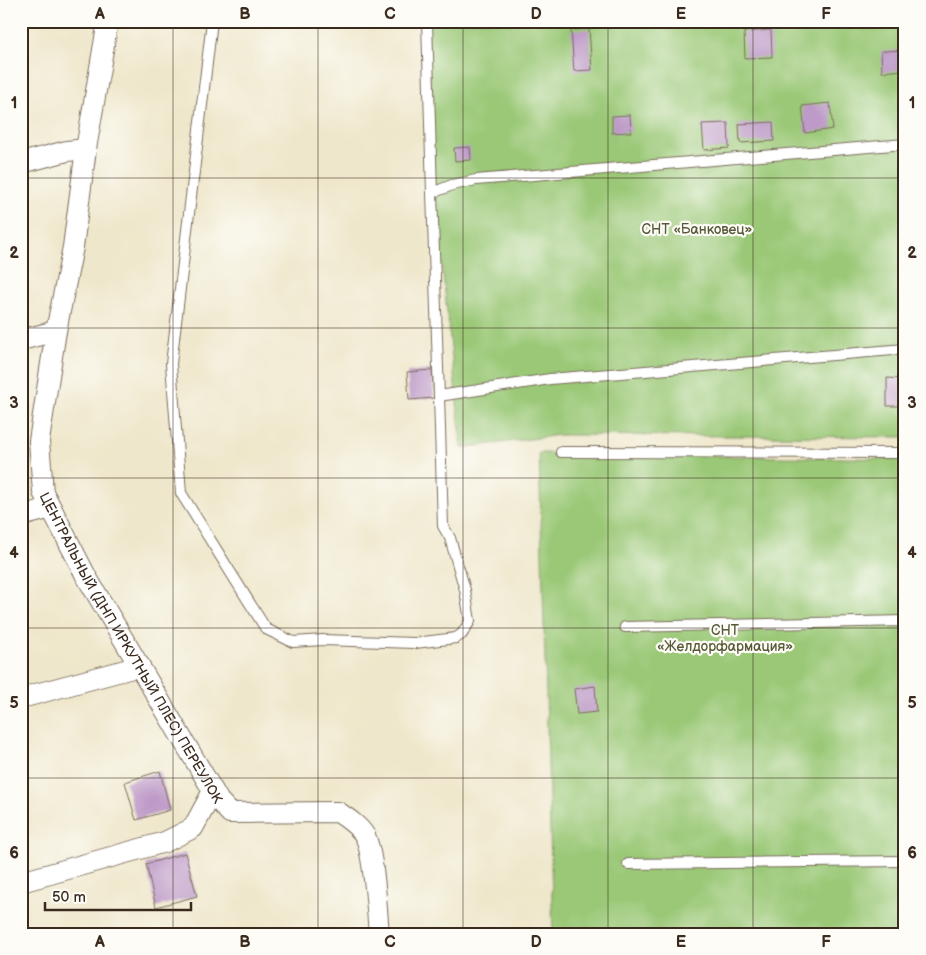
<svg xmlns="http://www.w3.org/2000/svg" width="926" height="955" viewBox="0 0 926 955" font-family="'Balsamiq Sans',sans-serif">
	<rect width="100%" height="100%" fill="#fdfcf7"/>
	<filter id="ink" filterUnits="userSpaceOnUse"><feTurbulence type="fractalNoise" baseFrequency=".02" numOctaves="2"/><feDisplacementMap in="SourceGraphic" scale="10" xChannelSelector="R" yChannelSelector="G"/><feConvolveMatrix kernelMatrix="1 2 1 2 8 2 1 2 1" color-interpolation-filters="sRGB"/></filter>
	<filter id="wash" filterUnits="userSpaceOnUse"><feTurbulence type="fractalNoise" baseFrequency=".0096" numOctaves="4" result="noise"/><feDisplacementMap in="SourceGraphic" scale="20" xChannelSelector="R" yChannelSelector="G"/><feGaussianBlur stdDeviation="1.12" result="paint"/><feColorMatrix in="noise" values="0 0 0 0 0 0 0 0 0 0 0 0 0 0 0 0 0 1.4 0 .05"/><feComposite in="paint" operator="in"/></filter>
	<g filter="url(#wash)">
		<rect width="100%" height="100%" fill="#efe7cb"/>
		<!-- green -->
		<path fill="#9ac876" stroke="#6a794a" d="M 427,21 L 905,21 L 905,437 L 560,435 L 462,448 L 434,194 Z
			M 539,453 L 905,459 L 905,934 L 553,934 Z"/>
		<g id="blocks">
			<!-- building -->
			<path fill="#bd9ac7" d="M 589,29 L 592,70 L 574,71 L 571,30 Z
				M 771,30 L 772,57 L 745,58 L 744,32 Z
				M 905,50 L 905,70 L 882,72 L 881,51 Z
				M 830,103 L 833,129 L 805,133 L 802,106 Z
				M 630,115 L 631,132 L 612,133 L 612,116 Z
				M 773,122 L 774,141 L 740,143 L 739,124 Z
				M 728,123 L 729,148 L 704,150 L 702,124 Z
				M 470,147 L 471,160 L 455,161 L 454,148 Z
				M 432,370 L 434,398 L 409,400 L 407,372 Z
				M 887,378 L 905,379 L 905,406 L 887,406 Z
				M 595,686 L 597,712 L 577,714 L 574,689 Z
				M 160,771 L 170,810 L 136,820 L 125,782 Z
				M 185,853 L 197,896 L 156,907 L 146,864 Z"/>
		</g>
	</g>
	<g filter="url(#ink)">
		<use href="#blocks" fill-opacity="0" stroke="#7a6c5b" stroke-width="1"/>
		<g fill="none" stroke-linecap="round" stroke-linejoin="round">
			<defs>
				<path id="lane" d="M 212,21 L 171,364 L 181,493 L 266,629 L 293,642 L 323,640 L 415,643 L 456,638 L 462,634 L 470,621 L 465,590 L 450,538 L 443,526 L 439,396
					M 427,21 L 432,193
					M 905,144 L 476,180 L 452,185 L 432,193 L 439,396 L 550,379 L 905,349
					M 561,452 L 905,453
					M 625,627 L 905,621
					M 628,864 L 905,861"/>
				<g id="street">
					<path id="s1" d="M 108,21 L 86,149 L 73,247 L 56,331 L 39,441 L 43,492 L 86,576 L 219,801 L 230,813 L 338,812 C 347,818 359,826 365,836 C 374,854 377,911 379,934"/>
					<path d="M 21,163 L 67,151 L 86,149"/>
					<path d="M 21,340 L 56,331"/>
					<path d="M 21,516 L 51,508"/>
					<path d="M 21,698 L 140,666"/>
					<path d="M 21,882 L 165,842 L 193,828 L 213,791"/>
				</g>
			</defs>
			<!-- lane casing -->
			<use href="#lane" stroke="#7a6c5b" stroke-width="12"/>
			<!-- street casing -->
			<use href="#street" stroke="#7a6c5b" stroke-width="22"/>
			<!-- lane -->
			<use href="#lane" stroke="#fff" stroke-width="10"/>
			<!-- street -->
			<use href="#street" stroke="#fff" stroke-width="20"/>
		</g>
	</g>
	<!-- grid -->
	<path fill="none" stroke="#3b2a1e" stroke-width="1" stroke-opacity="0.55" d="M 173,21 L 173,934M 318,21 L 318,934M 463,21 L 463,934M 608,21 L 608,934M 753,21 L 753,934M 21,178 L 905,178M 21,328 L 905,328M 21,478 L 905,478M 21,628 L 905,628M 21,778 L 905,778"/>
	<g text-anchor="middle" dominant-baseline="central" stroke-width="4.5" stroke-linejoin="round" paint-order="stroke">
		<!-- park labels -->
		<g font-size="14" fill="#585938" stroke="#fdfcf7">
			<text x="697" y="229">СНТ «Банковец»</text>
			<text x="725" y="630">СНТ<tspan x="725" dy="16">«Желдорфармация»</tspan></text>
		</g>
		<!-- street labels -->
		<g font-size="14" fill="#3b2a1e" stroke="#fdfcf7">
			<text stroke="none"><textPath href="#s1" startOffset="656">ЦЕНТРАЛЬНЫЙ (ДНП ИРКУТНЫЙ ПЛЕС) ПЕРЕУЛОК</textPath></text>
		</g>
	</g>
	<!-- margin -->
	<rect width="926" height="955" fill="none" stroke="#fdfcf7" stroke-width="55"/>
	<!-- scale -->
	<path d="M45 902v8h146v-8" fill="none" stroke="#3b2a1e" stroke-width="2.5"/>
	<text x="52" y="902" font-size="15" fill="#3b2a1e" stroke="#fdfcf7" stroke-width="4" paint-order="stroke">50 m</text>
	<rect x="28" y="28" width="870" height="900" fill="none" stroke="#3b2a1e" stroke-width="2"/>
	<g font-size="16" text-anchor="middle" font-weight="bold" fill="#3b2a1e">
		<text x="100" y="19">A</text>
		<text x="245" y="19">B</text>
		<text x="390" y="19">C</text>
		<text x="536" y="19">D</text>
		<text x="681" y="19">E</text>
		<text x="826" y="19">F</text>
		<text x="14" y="108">1</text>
		<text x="912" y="108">1</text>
		<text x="14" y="258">2</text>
		<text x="912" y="258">2</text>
		<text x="14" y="408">3</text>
		<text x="912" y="408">3</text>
		<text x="14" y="558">4</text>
		<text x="912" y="558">4</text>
		<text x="14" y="708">5</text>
		<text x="912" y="708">5</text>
		<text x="14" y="858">6</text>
		<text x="912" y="858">6</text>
		<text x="100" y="947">A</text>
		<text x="245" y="947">B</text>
		<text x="390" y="947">C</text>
		<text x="536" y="947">D</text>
		<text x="681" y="947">E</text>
		<text x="826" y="947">F</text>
	</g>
</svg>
